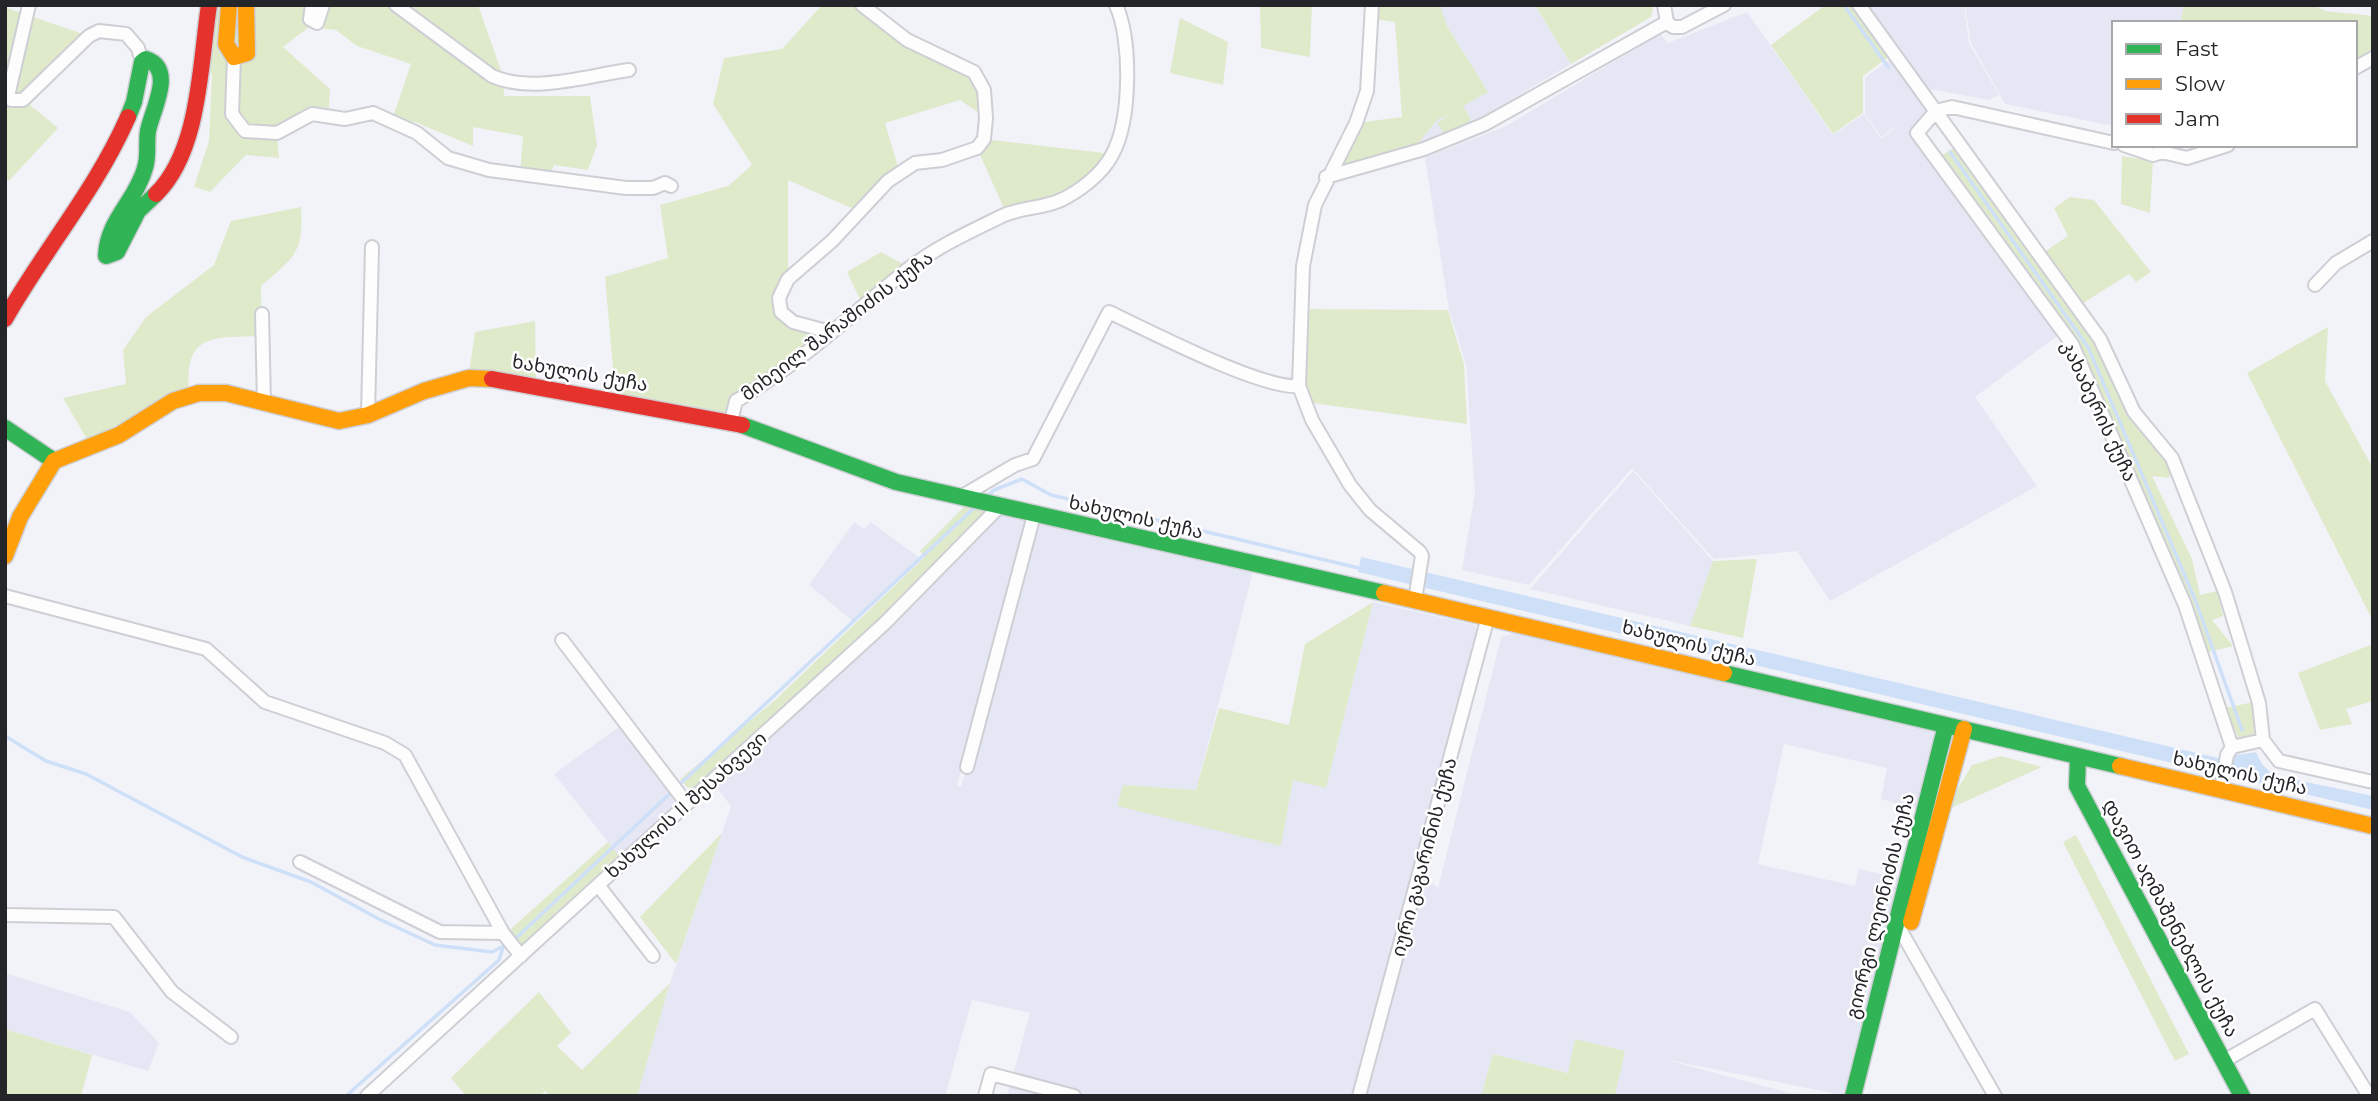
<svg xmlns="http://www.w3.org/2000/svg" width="2378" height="1101" viewBox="0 0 2378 1101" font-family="Montserrat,'Noto Sans Georgian',sans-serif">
	<rect width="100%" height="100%" fill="#f2f3f9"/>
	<!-- built -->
	<path fill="#e5e7f4" d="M 1440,5 L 1535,5 L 1571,64 L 1446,138 L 1416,146 L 1437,120 L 1488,92 L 1447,26 Z
		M 1859,5 L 1964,5 L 1969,43 L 1999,95 L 1989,100 L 1924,88 Z
		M 1965,5 L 2184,5 L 2180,23 L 2114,23 L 2114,126 L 2005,104 L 1971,43 Z
		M 1747,12 L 1833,135 L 1864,114 L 1881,139 L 1904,121 L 1881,137 L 1865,114 L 1865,78 L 1894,56 L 1934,110 L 1916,132 L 2061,333 L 1975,397 L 2037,486 L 1830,601 L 1797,551 L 1714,559 L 1632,468 L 1529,585 L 1462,570 L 1475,493 L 1466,364 L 1449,310 L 1425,158 L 1506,126 L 1660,34 L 1668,43 Z
		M 1633,471 L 1713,561 L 1690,626 L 1530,589 Z
		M 1001,514 L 1028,520 L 957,786 L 961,787 L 1037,523 L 1253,572 L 1196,790 L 1123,785 L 1281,846 L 1293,779 L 1326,788 L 1373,602 L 1475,625 L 1482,641 L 1420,872 L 1438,888 L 1501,637 L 1520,631 L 1938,730 L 1920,810 L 1881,799 L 1887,768 L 1784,744 L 1758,864 L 1855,886 L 1859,869 L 1903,879 L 1847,1096 L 1663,1059 L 1801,1096 L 1615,1096 L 1625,1051 L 1575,1039 L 1569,1073 L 1493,1054 L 1481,1096 L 1007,1096 L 1030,1013 L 972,1000 L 945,1096 L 637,1096 L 670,983 L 731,806 L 712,782 L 766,739 Z
		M 854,522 L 864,529 L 871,522 L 921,559 L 854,622 L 809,585 Z
		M 624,723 L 687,804 L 624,862 L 554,774 Z
		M 5,973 L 130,1012 L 159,1043 L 148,1071 L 5,1029 Z"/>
	<!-- green -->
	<path fill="#dfeacb" d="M 211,5 L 478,5 L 503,76 L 504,96 L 590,96 L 597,145 L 588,170 L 554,165 L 548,178 L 520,174 L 523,136 L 473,127 L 473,146 L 415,122 L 392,120 L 411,64 L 357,46 L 336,30 L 309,27 L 283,47 L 330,89 L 329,108 L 310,106 L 276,126 L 279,158 L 246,155 L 210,192 L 194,187 L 209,141 L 212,74 L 198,61 Z
		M 822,5 L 862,5 L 907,40 L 974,72 L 986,118 L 960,100 L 885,123 L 900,173 L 858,211 L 788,180 L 788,274 L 774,293 L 775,314 L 819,333 L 777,368 L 732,399 L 726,414 L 615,392 L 605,277 L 668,258 L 660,205 L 728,186 L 752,165 L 713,104 L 724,58 L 782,49 Z
		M 1260,5 L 1312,5 L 1310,57 L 1261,48 Z
		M 1372,5 L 1440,5 L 1447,26 L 1488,92 L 1463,106 L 1471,120 L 1446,137 L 1437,123 L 1451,113 L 1437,120 L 1416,146 L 1422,158 L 1326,177 L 1356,123 L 1402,117 L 1395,22 L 1372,19 Z
		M 1535,5 L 1654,5 L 1651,17 L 1571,64 Z
		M 1859,5 L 1894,53 L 1863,76 L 1863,113 L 1833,134 L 1771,45 L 1824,6 Z
		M 2184,5 L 2313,5 L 2326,11 L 2373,16 L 2373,58 L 2355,68 L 2355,23 L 2180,23 Z
		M 7,8 L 89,36 L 24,100 L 58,128 L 9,181 L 5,178 Z
		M 1180,18 L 1228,42 L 1223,85 L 1170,73 Z
		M 984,139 L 1113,154 L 1061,200 L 1006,213 L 977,148 Z
		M 1954,148 L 2098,344 L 2126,412 L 2172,468 L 2169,478 L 2152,476 L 2192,559 L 2200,595 L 2217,591 L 2223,616 L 2212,620 L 2233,646 L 2205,653 L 2175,568 L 2074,335 L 1942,155 Z
		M 2122,156 L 2153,161 L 2150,213 L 2121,204 Z
		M 2070,197 L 2094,200 L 2151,272 L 2136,282 L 2129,274 L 2077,307 L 2038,256 L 2068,236 L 2054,208 Z
		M 301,207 C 304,254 294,257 261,286 L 262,336 C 217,338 184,331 189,390 L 88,441 L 63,398 L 126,384 L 123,350 L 146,317 L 214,265 L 231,221 Z
		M 881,252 L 910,268 L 864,308 L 847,272 Z
		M 1301,309 L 1448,310 L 1464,364 L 1467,424 L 1305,402 Z
		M 535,321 L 536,378 L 469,373 L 475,332 Z
		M 2328,327 L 2325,381 L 2373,468 L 2373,621 L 2247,373 Z
		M 966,505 L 987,513 L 884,624 L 692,793 L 680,779 L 774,701 L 925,557 L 920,551 Z
		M 1757,559 L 1743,638 L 1690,626 L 1713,561 Z
		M 1373,602 L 1326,788 L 1293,780 L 1281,846 L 1117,806 L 1123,785 L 1196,790 L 1219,708 L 1289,725 L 1305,644 Z
		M 2373,644 L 2373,701 L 2346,709 L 2352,724 L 2320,730 L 2298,673 Z
		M 2254,702 L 2257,735 L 2239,738 L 2224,708 Z
		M 2001,756 L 2042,767 L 1951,808 L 1955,793 L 1972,765 Z
		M 722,833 L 676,964 L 640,917 Z
		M 2076,835 L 2189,1054 L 2175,1061 L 2063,842 Z
		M 608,842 L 624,862 L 521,956 L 504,935 Z
		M 670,983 L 637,1096 L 549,1096 L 545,1091 L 540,1096 L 466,1096 L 451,1078 L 539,992 L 571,1033 L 557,1046 L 582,1070 Z
		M 5,1029 L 92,1055 L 81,1096 L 5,1096 Z
		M 1575,1039 L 1625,1051 L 1615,1096 L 1481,1096 L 1493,1054 L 1568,1073 Z"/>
	<!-- water -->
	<path fill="#cedff8" d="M 1361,557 L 2218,758 L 2256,752 L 2262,764 L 2273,775 L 2373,796 L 2373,810 L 1358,572 Z"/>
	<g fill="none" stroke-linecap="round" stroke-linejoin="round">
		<!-- stream -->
		<path stroke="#cedff8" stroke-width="3.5" d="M 1844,5 L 1888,67
			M 1950,152 L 2088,347 L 2196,602 L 2242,730
			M 986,497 L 994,490 L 1022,479 L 1051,495 L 1363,569
			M 5,736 L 46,761 L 86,774 L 242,857 L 311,882 L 379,919 L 435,945 L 492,952 L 508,944
			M 514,940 L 975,507
			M 346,1096 L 499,960 L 503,947"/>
		<defs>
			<path id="street" d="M 29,5 L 8,96 L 11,100 L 23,100 L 89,36 L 99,31 L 126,34 L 138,48 L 142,62
				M 312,5 L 310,19 L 317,23 L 323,5
				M 396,5 L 492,76 C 532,94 586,76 629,70
				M 1372,5 L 1367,91 L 1356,123 L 1315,205 L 1303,266 L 1299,386 L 1312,420 L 1350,485 L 1370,510 L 1420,552 L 1422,556 L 1415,600
				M 1664,5 L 1667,22 L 1673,27 L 1682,27 L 1724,5
				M 1859,5 L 2100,339 L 2134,412 L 2172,458 L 2225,592 L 2259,703 L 2263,740
				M 234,57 L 232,114 L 245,131 L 277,133 L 312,114 L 345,119 L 373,113 L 417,133 L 448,158 L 489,170 L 626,188 L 653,188 L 665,183 L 671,186
				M 2355,68 L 2373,58
				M 2114,143 L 1952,107 L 1936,111 L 1917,133 L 2072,344 L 2185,605 L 2232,747
				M 2124,145 L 2153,155 L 2162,152 L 2187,158 L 2228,145
				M 1326,177 L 1424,149 L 1485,124 L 1667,22
				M 2315,285 L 2336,263 L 2373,241
				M 262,314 L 264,404
				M 830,332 L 793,322 L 781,312 L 779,298 L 788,279 L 832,241 L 888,181 L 915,163 L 942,160 L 977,148 L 984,139 L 986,118 L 984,90 L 974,72 L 907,40 L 862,5
				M 368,415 L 372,247
				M 731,421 L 736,401 C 798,365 852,314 908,269 C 935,248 969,232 1000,217 C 1019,207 1042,209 1061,200 C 1080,191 1102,174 1112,155 C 1131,121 1132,41 1116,5
				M 959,498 L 1015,465 L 1033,459 L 1109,312 C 1147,330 1263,390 1299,386
				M 5,596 L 206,649 L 265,702 L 385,743 L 405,755 L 503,933 L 521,956
				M 562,640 L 687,804
				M 2232,747 L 2263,740 L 2279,761 L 2373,782
				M 967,767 L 1034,515
				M 2221,791 L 2227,755 L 2232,747
				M 300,862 L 440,932 L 503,933
				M 598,885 L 653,956
				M 5,915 L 114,917 L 172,992 L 231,1037
				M 1898,926 L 1995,1096
				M 2224,1061 L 2315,1009 L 2369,1096
				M 367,1096 L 885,623 L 999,507
				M 985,1096 L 991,1074 L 1074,1096
				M 1359,1096 L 1488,617"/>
			<path id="fast" d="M 128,117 L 134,102 L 142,62 L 146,59 C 176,69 152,110 148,131 C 146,143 149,156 145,168 C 136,201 107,220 106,256 L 117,252 L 138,211 L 156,194
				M 742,425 L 896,482 L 1384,593
				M 5,428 L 54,461
				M 1724,673 L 2120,766
				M 2078,756 L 2077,786 L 2242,1096
				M 1853,1096 L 1946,725"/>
			<path id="slow" d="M 229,5 L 226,44 L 234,57 L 247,53 L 246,5
				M 5,556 L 20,517 L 54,461 L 119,435 L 173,401 L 199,393 L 226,393 L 339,421 L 368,415 L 424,391 L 469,378 L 492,379
				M 1384,593 L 1724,673
				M 2120,766 L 2373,826
				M 1911,922 L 1964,729"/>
			<path id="jam" d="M 156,194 C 200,151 200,64 209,5
				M 5,319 C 44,250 96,190 128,117
				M 492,379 L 742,425"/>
		</defs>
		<!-- street casing -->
		<use href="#street" stroke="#cecfd4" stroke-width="16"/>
		<!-- fast casing -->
		<use href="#fast" stroke="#cecfd4" stroke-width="19"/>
		<!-- slow casing -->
		<use href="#slow" stroke="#cecfd4" stroke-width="19"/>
		<!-- jam casing -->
		<use href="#jam" stroke="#cecfd4" stroke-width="19"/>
		<!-- street -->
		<use href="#street" stroke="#fdfdfe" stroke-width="12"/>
		<!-- fast -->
		<use href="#fast" stroke="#30b455" stroke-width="16"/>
		<!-- slow -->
		<use href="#slow" stroke="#ff9f0a" stroke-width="16"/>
		<!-- jam -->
		<use href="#jam" stroke="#e5322d" stroke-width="16"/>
	</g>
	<g text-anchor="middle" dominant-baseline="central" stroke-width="5" stroke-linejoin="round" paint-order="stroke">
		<!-- street labels -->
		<g font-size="19" fill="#242529" stroke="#fff">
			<text transform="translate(837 326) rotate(-37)">მიხეილ შარაშიძის ქუჩა</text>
			<text transform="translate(580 373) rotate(10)">ხახულის ქუჩა</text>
			<text transform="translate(2099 411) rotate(65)">კახაბერის ქუჩა</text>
			<text transform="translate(1136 517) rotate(13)">ხახულის ქუჩა</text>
			<text transform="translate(1689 643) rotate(14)">ხახულის ქუჩა</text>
			<text transform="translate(2240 773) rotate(13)">ხახულის ქუჩა</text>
			<text transform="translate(686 805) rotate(-42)">ხახულის II შესახვევი</text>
			<text transform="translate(1424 857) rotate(-75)">იური გაგარინის ქუჩა</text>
			<text transform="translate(1880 906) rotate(-76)">გიორგი ლეონიძის ქუჩა</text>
			<text transform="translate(2171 918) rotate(62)">დავით აღმაშენებლის ქუჩა</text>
		</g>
	</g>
	<!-- border -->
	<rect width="2378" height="1101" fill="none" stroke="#242529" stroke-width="14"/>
	<!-- legend -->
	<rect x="2112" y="21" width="245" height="126" fill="#ffffff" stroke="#a7a8a9" stroke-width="2"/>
	<rect x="2126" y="44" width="35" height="10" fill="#30b455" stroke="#a7a8a9" stroke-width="2"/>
	<text x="2175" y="56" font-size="21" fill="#242529">Fast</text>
	<rect x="2126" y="79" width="35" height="10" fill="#ff9f0a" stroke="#a7a8a9" stroke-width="2"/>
	<text x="2175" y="91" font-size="21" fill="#242529">Slow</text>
	<rect x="2126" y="114" width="35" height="10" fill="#e5322d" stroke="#a7a8a9" stroke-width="2"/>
	<text x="2175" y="126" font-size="21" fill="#242529">Jam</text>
</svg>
